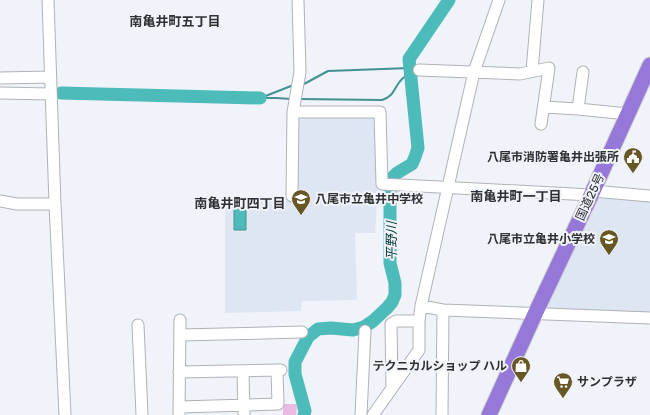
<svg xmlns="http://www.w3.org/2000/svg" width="650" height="415" viewBox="0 0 650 415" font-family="Rubik,'Noto Sans JP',sans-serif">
	<rect width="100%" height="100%" fill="#f0f3f9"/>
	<!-- built -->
	<path fill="#dfe6f3" d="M 300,114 L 373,115 L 377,119 L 378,189 L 375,233 L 355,233 L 357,300 L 302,301 L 301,311 L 225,313 L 225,199 L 294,198 L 296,118 Z
		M 596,198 L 650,201 L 650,317 L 543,311 Z"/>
	<!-- green -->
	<path fill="#eabae5" d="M 283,404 L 296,404 L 297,408 L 296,415 L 283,415 Z"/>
	<!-- water -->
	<path fill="#4cbbba" stroke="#439191" d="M 246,204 L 246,230 L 234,230 L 234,205 Z"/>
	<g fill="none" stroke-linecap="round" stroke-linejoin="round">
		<!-- stream -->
		<path stroke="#439191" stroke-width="2" d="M 301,84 L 304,84 L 328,71 L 410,68
			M 263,97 L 291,86 L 295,85
			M 260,98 L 276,98 L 291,99
			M 299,99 L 382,100 C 396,95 393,88 402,79 C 404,77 408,75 410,73"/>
		<!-- river -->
		<path stroke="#4cbbba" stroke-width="13" d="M 61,93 L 260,98
			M 304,415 L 305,411 L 295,374 L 295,362 L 308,337 L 318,329 L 331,328 L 353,330 L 364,327 L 373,321 L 387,308 L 392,302 L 395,295 L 395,283 L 390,263 L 390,189 L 391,179 L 397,173 L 412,164 L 415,157 L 418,148 L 409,59 L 449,0"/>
		<defs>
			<path id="minor" d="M 48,0 L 55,204 L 65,415
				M 419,70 L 520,74 L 549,68 L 541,124
				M 532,71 L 538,0
				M 0,78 L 50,77
				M 0,93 L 51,94
				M 544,107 L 578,109 L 628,114
				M 578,109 L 583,72
				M 293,112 L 380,112 L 382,184 L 591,195
				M 593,191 L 650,196
				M 292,196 L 293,112 L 300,72 L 298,0
				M 0,201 L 17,204 L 55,204
				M 421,306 L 443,310 L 650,318
				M 138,325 L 142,415
				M 180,335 L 302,332
				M 243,371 L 244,415
				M 179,372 L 281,370
				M 392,387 L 391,324 L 396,321 L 419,321
				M 179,407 L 278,404 L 277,370
				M 179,415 L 180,320
				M 361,415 L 365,331
				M 373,415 L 419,350 L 419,321 L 421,306 L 474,72 L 499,0
				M 442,415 L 443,310"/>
			<path id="highway" d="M 489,415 L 535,314 L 593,191 L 650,65"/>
		</defs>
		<!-- minor casing -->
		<use href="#minor" stroke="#afb2b7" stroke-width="13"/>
		<!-- highway casing -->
		<use href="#highway" stroke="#d1d1d2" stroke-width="17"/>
		<!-- minor -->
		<use href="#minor" stroke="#fff" stroke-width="11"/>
		<!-- highway -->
		<use href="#highway" stroke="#9578d8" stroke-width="15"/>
	</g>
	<!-- icons -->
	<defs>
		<symbol id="civic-pin" viewBox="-11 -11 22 30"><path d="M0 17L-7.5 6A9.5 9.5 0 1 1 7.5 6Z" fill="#675724" stroke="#f0f3f9"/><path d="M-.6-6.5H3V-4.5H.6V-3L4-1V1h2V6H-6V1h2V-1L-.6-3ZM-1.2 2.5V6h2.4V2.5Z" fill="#fff"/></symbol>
		<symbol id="school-pin" viewBox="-11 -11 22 30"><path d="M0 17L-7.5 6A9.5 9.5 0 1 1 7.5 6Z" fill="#675724" stroke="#f0f3f9"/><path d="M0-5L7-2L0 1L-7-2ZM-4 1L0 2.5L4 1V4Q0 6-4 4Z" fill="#fff"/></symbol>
		<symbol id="shop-pin" viewBox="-11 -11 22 30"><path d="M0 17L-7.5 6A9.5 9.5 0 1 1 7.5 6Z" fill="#675724" stroke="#f0f3f9"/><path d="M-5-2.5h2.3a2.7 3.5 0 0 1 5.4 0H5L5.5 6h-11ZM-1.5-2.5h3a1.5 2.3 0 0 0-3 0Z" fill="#fff"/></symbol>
		<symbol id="supermarket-pin" viewBox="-11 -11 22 30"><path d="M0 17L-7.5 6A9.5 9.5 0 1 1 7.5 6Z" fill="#675724" stroke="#f0f3f9"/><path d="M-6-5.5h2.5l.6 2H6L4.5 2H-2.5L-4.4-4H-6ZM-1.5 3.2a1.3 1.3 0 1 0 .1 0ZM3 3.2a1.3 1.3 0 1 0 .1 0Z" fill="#fff"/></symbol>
	</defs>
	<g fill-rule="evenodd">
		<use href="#civic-pin" x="622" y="146" width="22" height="30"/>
		<use href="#school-pin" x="290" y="188" width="22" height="30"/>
		<use href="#school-pin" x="598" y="228" width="22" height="30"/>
		<use href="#shop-pin" x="510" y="355" width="22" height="30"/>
		<use href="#supermarket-pin" x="552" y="371" width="22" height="30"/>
	</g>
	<g text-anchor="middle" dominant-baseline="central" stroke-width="4" stroke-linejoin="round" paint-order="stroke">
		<!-- poi labels -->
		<g font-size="12" font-weight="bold" fill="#2e3032" stroke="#f0f3f9" text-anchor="end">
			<text x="619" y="157">八尾市消防署亀井出張所</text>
			<text x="315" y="199" text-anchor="start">八尾市立亀井中学校</text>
			<text x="595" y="239">八尾市立亀井小学校</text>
			<text x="507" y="366">テクニカルショップ ハル</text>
			<text x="577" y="382" text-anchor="start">サンプラザ</text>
		</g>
		<!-- street labels -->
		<g font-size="12" fill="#2e3032" stroke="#f0f3f9">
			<text transform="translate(590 197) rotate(-65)">国道25号</text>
		</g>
		<!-- neighbourhood labels -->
		<g font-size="13" font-weight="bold" fill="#2e3032" stroke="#f0f3f9">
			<text x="175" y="21">南亀井町五丁目</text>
			<text x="516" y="196">南亀井町一丁目</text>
			<text x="240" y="203">南亀井町四丁目</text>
		</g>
		<!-- water labels -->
		<g font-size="13" font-style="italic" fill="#023838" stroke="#f0f3f9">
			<text transform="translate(391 241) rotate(-90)">平野川</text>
		</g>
	</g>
</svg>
